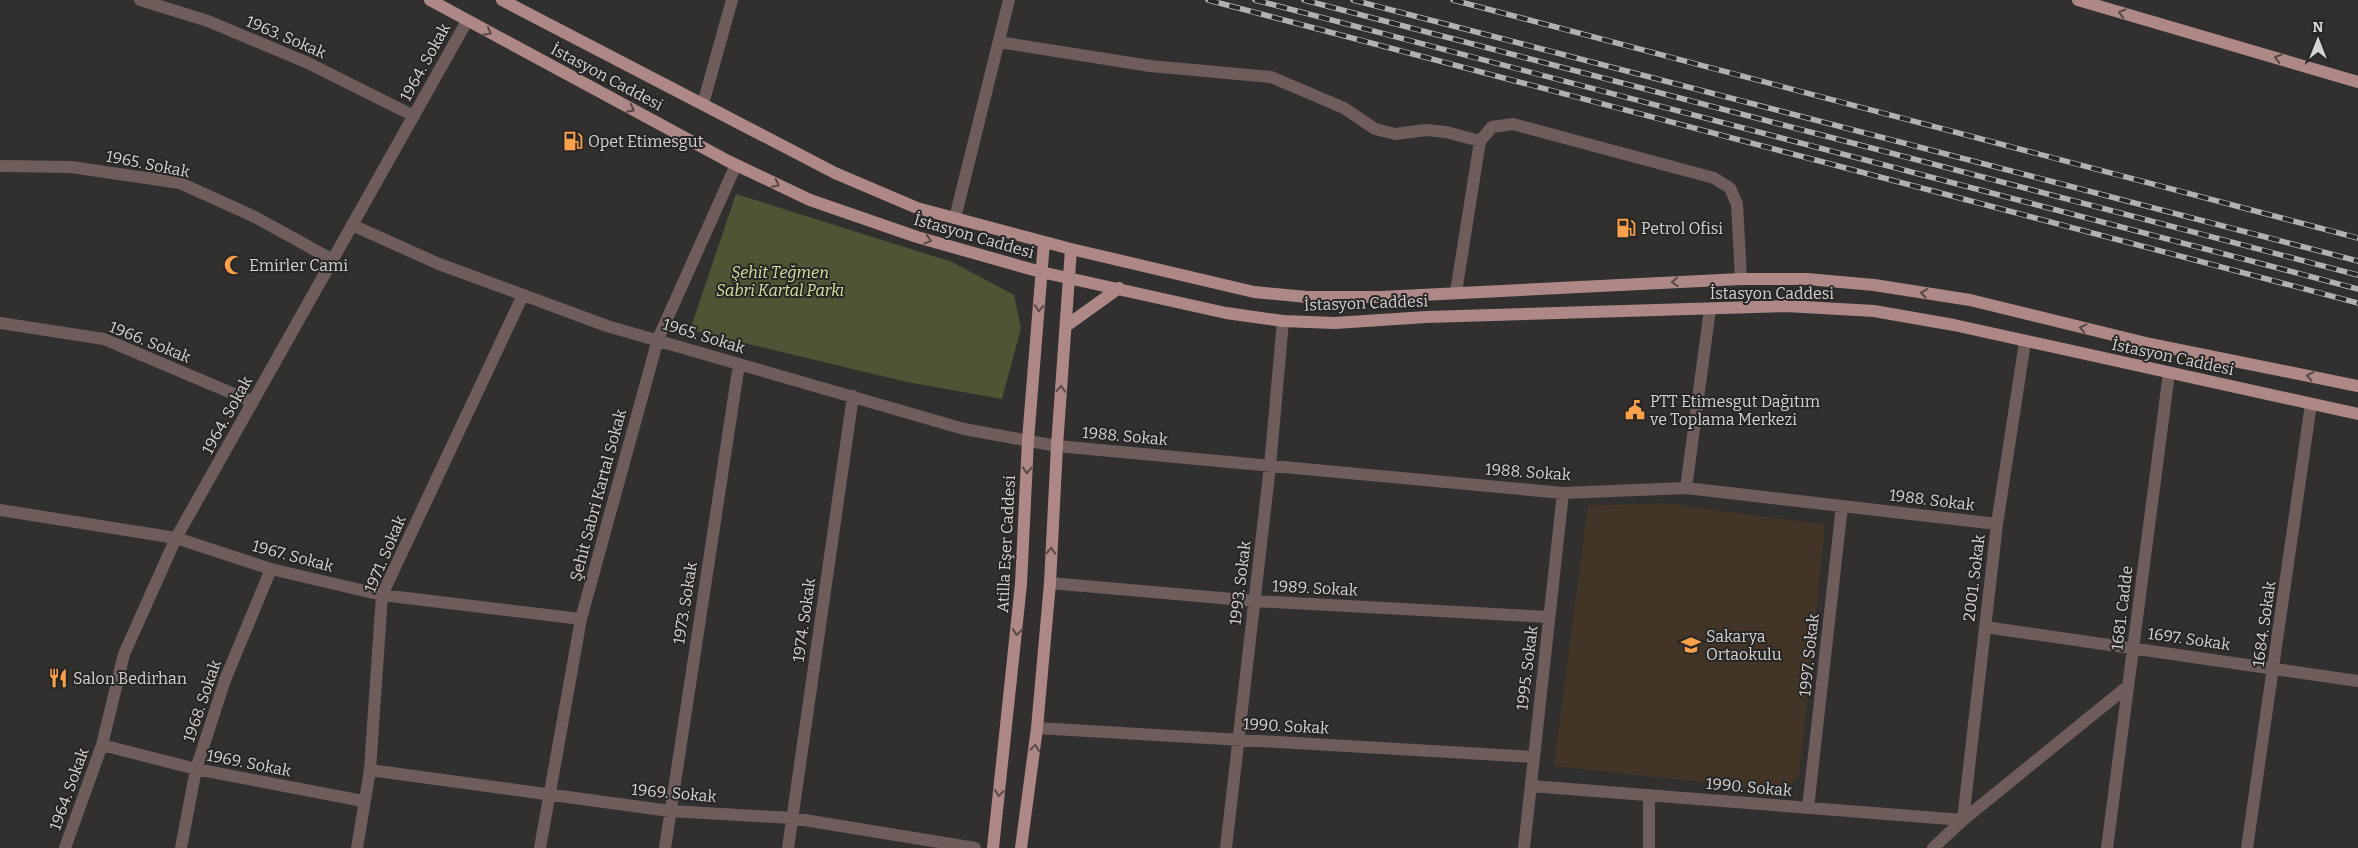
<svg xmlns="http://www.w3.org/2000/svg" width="2358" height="848" viewBox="0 0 2358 848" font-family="Bitter,serif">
	<rect width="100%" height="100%" fill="#32302e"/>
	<!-- education -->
	<path fill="#423527" d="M 1663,503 L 1825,525 L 1799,775 L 1785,791 L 1554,766 L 1588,506 Z"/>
	<!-- green -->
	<path fill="#4f5434" d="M 736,194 L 952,262 L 1014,295 L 1021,328 L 1002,399 L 907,382 L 690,330 Z"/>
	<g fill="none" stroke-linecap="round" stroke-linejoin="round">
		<!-- minor -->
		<path stroke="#6f5d5c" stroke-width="12" d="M 140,0 L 208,21 L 308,63 L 414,116
			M 999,42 L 1150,66 L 1271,77 L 1344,108 L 1375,129 L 1395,134 L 1426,130 L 1446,132 L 1480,141
			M 703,104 L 732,0
			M 0,166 L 71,167 L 180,183 L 255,217 L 333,260
			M 955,218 L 1009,0
			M 352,225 L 439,264 L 607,326 L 964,429 L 1057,446 L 1563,493 L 1686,488 L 1997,524
			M 1456,292 L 1480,141 L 1492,127 L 1513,124 L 1714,178 L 1730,188 L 1737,204 L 1741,279
			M 0,323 L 104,339 L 253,402
			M 1686,488 L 1710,309
			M 0,510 L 176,538 L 271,569 L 382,595 L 581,619
			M 1050,583 L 1255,601 L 1549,617
			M 1985,627 L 2358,681
			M 1037,728 L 1534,757
			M 102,745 L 196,769 L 363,801
			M 370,770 L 670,811 L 792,818 L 975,848
			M 1531,786 L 1963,820 L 1997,524 L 2025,342
			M 1808,808 L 1842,506
			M 65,848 L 102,745 L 124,654 L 176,538 L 467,21
			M 181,848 L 196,769 L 225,680 L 271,569
			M 357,848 L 370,770 L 382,595 L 523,295
			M 540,848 L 581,619 L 658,339 L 736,165
			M 665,848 L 739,364
			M 788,848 L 853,396
			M 1226,848 L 1270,466 L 1283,321
			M 1524,848 L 1563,493
			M 1649,848 L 1649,795
			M 1933,848 L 1963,820 L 2128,686
			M 2107,848 L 2169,373
			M 2247,848 L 2311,404"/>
		<!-- major -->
		<path stroke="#ad8886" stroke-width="12" d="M 430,0 L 728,161 L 810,200 L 917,237 L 1041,272 L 1226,313 L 1283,321 L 1335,323 L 1426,317 L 1786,306 L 1874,311 L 1954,325 L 2358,414
			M 502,0 L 835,173 L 917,208 L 1071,249 L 1254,292 L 1307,297 L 1381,297 L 1741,279 L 1807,279 L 1874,285 L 1970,300 L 2150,344 L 2358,386
			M 2078,0 L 2358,82
			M 1066,326 L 1119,288
			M 993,848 L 1021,584 L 1028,440 L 1044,242
			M 1021,848 L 1037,728 L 1050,583 L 1057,446 L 1071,249"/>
		<defs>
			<path id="rail" d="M 1208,0 L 2358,303
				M 1255,0 L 2358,289
				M 1304,0 L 2358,275
				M 1353,0 L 2358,261
				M 1453,0 L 2358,238"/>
		</defs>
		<!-- rail casing -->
		<use href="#rail" stroke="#b3b1b0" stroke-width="5.5"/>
		<!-- rail -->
		<use href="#rail" stroke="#282624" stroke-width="4" stroke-dasharray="11" stroke-linecap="butt"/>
	</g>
	<!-- one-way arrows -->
	<defs><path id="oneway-chevron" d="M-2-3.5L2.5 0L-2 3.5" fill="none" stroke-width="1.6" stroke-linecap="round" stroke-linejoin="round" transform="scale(1.25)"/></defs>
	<g stroke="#574846">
		<use href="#oneway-chevron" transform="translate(2122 13) rotate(-164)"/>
		<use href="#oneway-chevron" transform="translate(488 32) rotate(28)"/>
		<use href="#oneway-chevron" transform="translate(2278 58) rotate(-164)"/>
		<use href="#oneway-chevron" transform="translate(631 109) rotate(28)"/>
		<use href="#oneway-chevron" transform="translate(776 184) rotate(26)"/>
		<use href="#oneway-chevron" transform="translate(928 240) rotate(16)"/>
		<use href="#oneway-chevron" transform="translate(1675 282) rotate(177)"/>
		<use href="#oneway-chevron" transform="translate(1924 293) rotate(-171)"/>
		<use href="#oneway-chevron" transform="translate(1039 308) rotate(94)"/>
		<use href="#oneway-chevron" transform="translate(2083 328) rotate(-167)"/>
		<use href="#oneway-chevron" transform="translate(2310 376) rotate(-168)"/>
		<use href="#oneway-chevron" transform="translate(1061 389) rotate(-86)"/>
		<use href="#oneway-chevron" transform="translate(1027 470) rotate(93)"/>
		<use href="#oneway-chevron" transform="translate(1051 551) rotate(-87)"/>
		<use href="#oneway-chevron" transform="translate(1017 632) rotate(95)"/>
		<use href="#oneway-chevron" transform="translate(1035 748) rotate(-82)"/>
		<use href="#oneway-chevron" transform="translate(999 793) rotate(97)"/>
	</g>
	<!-- icons -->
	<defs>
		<symbol id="fuel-bare" viewBox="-9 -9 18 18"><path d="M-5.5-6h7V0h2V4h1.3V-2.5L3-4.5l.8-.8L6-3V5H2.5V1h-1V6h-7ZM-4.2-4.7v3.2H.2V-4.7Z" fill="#f8a14a" stroke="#282624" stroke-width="2.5" paint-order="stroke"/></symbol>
		<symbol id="mosque-bare" viewBox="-9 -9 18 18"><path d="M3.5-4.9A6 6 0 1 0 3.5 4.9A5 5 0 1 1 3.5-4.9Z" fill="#f8a14a" stroke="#282624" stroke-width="2.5" paint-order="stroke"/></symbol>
		<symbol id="civic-bare" viewBox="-9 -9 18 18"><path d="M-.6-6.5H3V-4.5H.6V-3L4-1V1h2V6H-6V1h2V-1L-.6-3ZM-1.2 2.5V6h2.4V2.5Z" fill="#f8a14a" stroke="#282624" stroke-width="2.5" paint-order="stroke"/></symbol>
		<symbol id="school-bare" viewBox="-9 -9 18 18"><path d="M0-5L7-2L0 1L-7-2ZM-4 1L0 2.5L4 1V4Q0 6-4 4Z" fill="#f8a14a" stroke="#282624" stroke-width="2.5" paint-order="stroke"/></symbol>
		<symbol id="restaurant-bare" viewBox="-9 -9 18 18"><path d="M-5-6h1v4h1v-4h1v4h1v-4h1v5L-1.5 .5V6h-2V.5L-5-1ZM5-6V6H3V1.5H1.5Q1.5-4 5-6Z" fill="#f8a14a" stroke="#282624" stroke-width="2.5" paint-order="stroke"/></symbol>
	</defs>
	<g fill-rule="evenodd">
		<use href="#fuel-bare" x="559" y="127" width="28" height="28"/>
		<use href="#fuel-bare" x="1612" y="214" width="28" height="28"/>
		<use href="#mosque-bare" x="220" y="251" width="28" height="28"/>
		<use href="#civic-bare" x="1621" y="396" width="28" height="28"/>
		<use href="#school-bare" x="1677" y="631" width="28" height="28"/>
		<use href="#restaurant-bare" x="44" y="664" width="28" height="28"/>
	</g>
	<g text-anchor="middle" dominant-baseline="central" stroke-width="4" stroke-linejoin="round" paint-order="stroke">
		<!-- street labels -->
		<g font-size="16" fill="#d5d3d2" stroke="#282624">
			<text transform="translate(286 37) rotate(23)">1963. Sokak</text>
			<text transform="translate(425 62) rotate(-61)">1964. Sokak</text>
			<text transform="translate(607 77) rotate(28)">İstasyon Caddesi</text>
			<text transform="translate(148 164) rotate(11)">1965. Sokak</text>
			<text transform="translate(974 236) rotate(16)">İstasyon Caddesi</text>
			<text x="1772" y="293">İstasyon Caddesi</text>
			<text transform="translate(1366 303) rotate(-2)">İstasyon Caddesi</text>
			<text transform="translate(704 336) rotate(17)">1965. Sokak</text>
			<text transform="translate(150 342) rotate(22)">1966. Sokak</text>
			<text transform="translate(2173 357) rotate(12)">İstasyon Caddesi</text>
			<text transform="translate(227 415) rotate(-61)">1964. Sokak</text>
			<text transform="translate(1125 436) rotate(5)">1988. Sokak</text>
			<text transform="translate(1528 472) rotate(4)">1988. Sokak</text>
			<text transform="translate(598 495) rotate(-75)">Şehit Sabri Kartal Sokak</text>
			<text transform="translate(1932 500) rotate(7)">1988. Sokak</text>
			<text transform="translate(1006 544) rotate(-87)">Atilla Eşer Caddesi</text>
			<text transform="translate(385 554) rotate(-67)">1971. Sokak</text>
			<text transform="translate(293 556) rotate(15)">1967. Sokak</text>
			<text transform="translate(1974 578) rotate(-83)">2001. Sokak</text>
			<text transform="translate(1240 583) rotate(-83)">1993. Sokak</text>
			<text transform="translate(1315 588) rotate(3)">1989. Sokak</text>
			<text transform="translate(685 603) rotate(-81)">1973. Sokak</text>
			<text transform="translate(2122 608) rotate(-83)">1681. Cadde</text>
			<text transform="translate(804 620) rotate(-82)">1974. Sokak</text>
			<text transform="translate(2264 624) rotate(-82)">1684. Sokak</text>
			<text transform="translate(2189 639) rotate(8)">1697. Sokak</text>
			<text transform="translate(1809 655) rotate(-84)">1997. Sokak</text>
			<text transform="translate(1527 668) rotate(-83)">1995. Sokak</text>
			<text transform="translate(202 701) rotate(-71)">1968. Sokak</text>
			<text transform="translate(1286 726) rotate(3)">1990. Sokak</text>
			<text transform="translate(249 763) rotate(11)">1969. Sokak</text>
			<text transform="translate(1749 787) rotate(5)">1990. Sokak</text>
			<text transform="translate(69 789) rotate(-70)">1964. Sokak</text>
			<text transform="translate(674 793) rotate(5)">1969. Sokak</text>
		</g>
		<!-- poi labels -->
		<g font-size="16" fill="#d5d3d2" stroke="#282624" text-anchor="start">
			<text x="588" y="141">Opet Etimesgut</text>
			<text x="1641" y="228">Petrol Ofisi</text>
			<text x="249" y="265">Emirler Cami</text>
			<text x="1650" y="401">PTT Etimesgut Dağıtım<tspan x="1650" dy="18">ve Toplama Merkezi</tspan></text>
			<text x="1706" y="636">Sakarya<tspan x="1706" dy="18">Ortaokulu</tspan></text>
			<text x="73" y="678">Salon Bedirhan</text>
		</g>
		<!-- park labels -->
		<g font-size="16" font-style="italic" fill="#d8e2a2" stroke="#282624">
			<text x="780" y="272">Şehit Teğmen<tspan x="780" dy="18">Sabri Kartal Parkı</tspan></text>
		</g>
	</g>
	<!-- north arrow -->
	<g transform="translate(2318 40)" stroke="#282624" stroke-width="4" paint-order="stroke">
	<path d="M0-4L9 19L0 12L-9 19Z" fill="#d5d3d2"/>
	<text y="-8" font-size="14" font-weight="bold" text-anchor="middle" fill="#d5d3d2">N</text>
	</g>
</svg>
